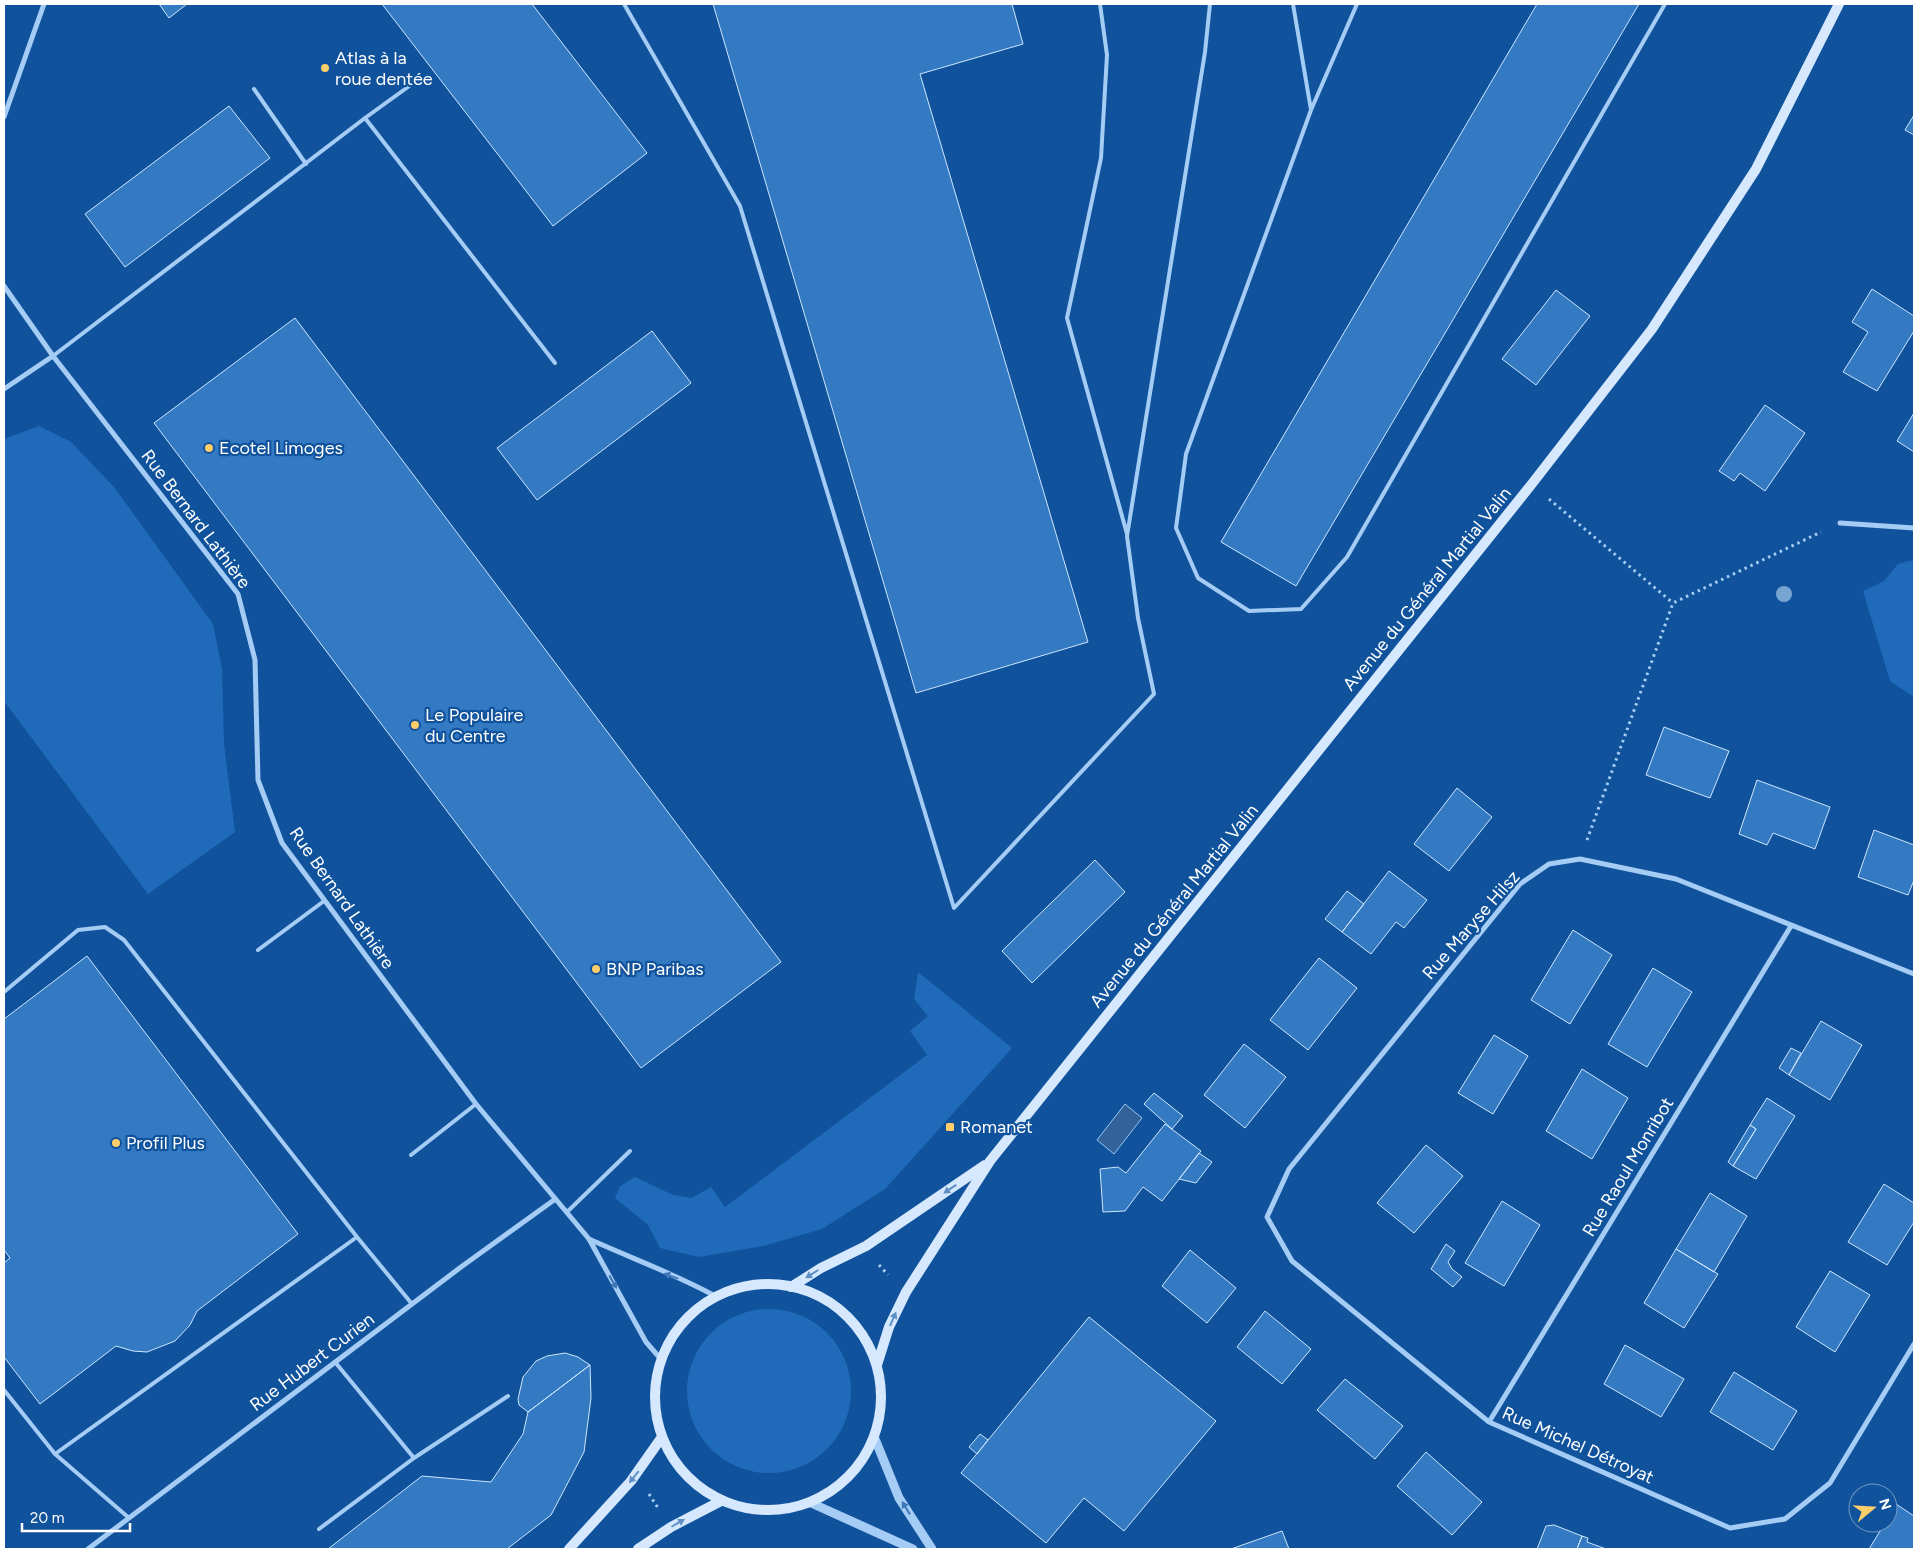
<svg xmlns="http://www.w3.org/2000/svg" width="1918" height="1553" viewBox="0 0 1918 1553" font-family="Figtree,sans-serif">
	<rect width="100%" height="100%" fill="#10539c"/>
	<!-- green -->
	<path fill="#1f6bba" d="M 39,426 L 71,442 L 114,487 L 213,624 L 222,669 L 224,744 L 235,832 L 148,894 L 4,701 L 4,439 Z
		M 1914,560 L 1914,697 L 1890,681 L 1863,591 L 1884,581 L 1898,564 Z
		M 918,972 L 1012,1048 L 885,1189 L 822,1229 L 763,1246 L 699,1257 L 660,1248 L 648,1225 L 615,1198 L 620,1186 L 635,1177 L 673,1195 L 692,1198 L 711,1187 L 725,1207 L 927,1055 L 910,1031 L 928,1016 L 914,999 Z
		M687 1391a82 82 0 1 1 164 0a82 82 0 1 1-164 0Z"/>
	<!-- water -->
	<path fill="#326297" stroke="#96c8f8" d="M 1125,1104 L 1142,1118 L 1114,1154 L 1097,1140 Z"/>
	<!-- building -->
	<path fill="#347ac3" stroke="#cde6fe" d="M 159,4 L 187,4 L 169,18 Z
		M 382,4 L 532,4 L 647,153 L 553,226 Z
		M 713,4 L 1012,4 L 1023,44 L 920,74 L 1088,642 L 916,693 Z
		M 1537,4 L 1639,4 L 1296,586 L 1221,542 Z
		M 229,106 L 270,158 L 125,267 L 85,214 Z
		M 1914,115 L 1914,135 L 1905,130 Z
		M 1872,289 L 1914,316 L 1914,331 L 1877,391 L 1843,372 L 1868,332 L 1852,322 Z
		M 1556,290 L 1590,316 L 1536,385 L 1502,359 Z
		M 295,318 L 781,962 L 641,1068 L 154,423 Z
		M 652,331 L 691,383 L 537,500 L 497,448 Z
		M 1765,405 L 1805,433 L 1765,491 L 1740,473 L 1734,481 L 1719,471 Z
		M 1914,413 L 1914,452 L 1897,441 Z
		M 1664,727 L 1729,751 L 1710,798 L 1646,775 Z
		M 1757,780 L 1830,807 L 1815,849 L 1773,833 L 1767,845 L 1739,834 Z
		M 1457,788 L 1492,817 L 1449,871 L 1414,844 Z
		M 1874,830 L 1914,845 L 1914,880 L 1908,895 L 1858,877 Z
		M 1095,860 L 1125,892 L 1032,983 L 1002,951 Z
		M 1389,871 L 1427,900 L 1404,928 L 1396,922 L 1371,954 L 1342,932 Z
		M 1347,891 L 1364,904 L 1342,932 L 1325,919 Z
		M 1573,930 L 1612,955 L 1570,1024 L 1531,1000 Z
		M 87,956 L 298,1234 L 197,1311 L 190,1325 L 175,1341 L 147,1352 L 133,1351 L 116,1346 L 40,1404 L 4,1357 L 4,1263 L 10,1258 L 4,1250 L 4,1019 Z
		M 1319,958 L 1357,988 L 1308,1050 L 1270,1020 Z
		M 1653,968 L 1692,992 L 1647,1067 L 1608,1044 Z
		M 1821,1021 L 1862,1045 L 1830,1100 L 1789,1075 Z
		M 1494,1035 L 1528,1056 L 1493,1114 L 1458,1093 Z
		M 1244,1044 L 1286,1077 L 1245,1128 L 1204,1095 Z
		M 1791,1048 L 1801,1053 L 1789,1075 L 1779,1068 Z
		M 1582,1069 L 1628,1098 L 1592,1159 L 1546,1131 Z
		M 1154,1093 L 1183,1116 L 1172,1129 L 1144,1104 Z
		M 1767,1098 L 1795,1116 L 1756,1179 L 1733,1166 L 1756,1129 L 1750,1125 Z
		M 1165,1124 L 1201,1151 L 1162,1201 L 1143,1187 L 1125,1211 L 1103,1212 L 1100,1169 L 1118,1167 L 1126,1173 Z
		M 1750,1125 L 1756,1129 L 1733,1166 L 1728,1162 Z
		M 1426,1145 L 1463,1176 L 1414,1233 L 1377,1203 Z
		M 1199,1153 L 1212,1162 L 1196,1183 L 1179,1179 Z
		M 1884,1184 L 1914,1203 L 1914,1222 L 1887,1265 L 1848,1242 Z
		M 1710,1193 L 1747,1216 L 1714,1272 L 1676,1249 Z
		M 1502,1201 L 1540,1225 L 1504,1286 L 1465,1263 Z
		M 1446,1244 L 1455,1251 L 1448,1262 L 1452,1269 L 1462,1277 L 1453,1287 L 1431,1269 Z
		M 1676,1249 L 1718,1274 L 1684,1328 L 1644,1303 Z
		M 1190,1250 L 1236,1288 L 1207,1323 L 1162,1286 Z
		M 1830,1271 L 1870,1295 L 1835,1352 L 1796,1327 Z
		M 1265,1311 L 1311,1349 L 1282,1384 L 1237,1347 Z
		M 1089,1317 L 1216,1421 L 1124,1531 L 1084,1498 L 1046,1543 L 961,1473 Z
		M 1625,1345 L 1684,1379 L 1661,1417 L 1604,1384 Z
		M 565,1353 L 578,1357 L 590,1365 L 528,1412 L 519,1405 L 518,1399 L 523,1377 L 536,1361 L 547,1356 Z
		M 590,1365 L 591,1398 L 584,1452 L 551,1515 L 507,1549 L 328,1549 L 422,1476 L 491,1482 L 523,1434 L 528,1412 Z
		M 1734,1372 L 1797,1411 L 1773,1450 L 1710,1412 Z
		M 1345,1379 L 1403,1426 L 1375,1459 L 1317,1410 Z
		M 980,1434 L 988,1440 L 977,1454 L 969,1447 Z
		M 1426,1452 L 1482,1502 L 1452,1535 L 1397,1486 Z
		M 1896,1504 L 1914,1516 L 1914,1549 L 1869,1549 L 1885,1523 L 1888,1523 L 1888,1518 Z
		M 1554,1525 L 1582,1536 L 1577,1549 L 1537,1549 L 1546,1526 Z
		M 1282,1531 L 1289,1549 L 1231,1549 Z
		M 1582,1536 L 1588,1538 L 1587,1542 L 1606,1549 L 1577,1549 Z"/>
	<g fill="none" stroke-linecap="round" stroke-linejoin="round">
		<!-- path -->
		<path stroke="#a5ccf5" stroke-width="3" stroke-dasharray="2.5 4" stroke-linecap="butt" d="M 1549,499 L 1673,603
			M 1587,840 L 1673,603 L 1821,532
			M 879,1265 L 888,1275
			M 649,1494 L 658,1508"/>
		<!-- service -->
		<path stroke="#a5ccf5" stroke-width="4" d="M 624,4 L 740,206 L 954,908 L 1154,694 L 1138,618 L 1127,536 L 1205,52 L 1210,4
			M 1100,4 L 1107,55 L 1101,158 L 1067,318 L 1127,534
			M 1293,4 L 1311,110
			M 1357,4 L 1311,110 L 1186,454 L 1176,528 L 1198,578 L 1249,611 L 1301,609 L 1347,557 L 1665,4
			M 254,89 L 306,164
			M 365,118 L 419,79
			M 53,356 L 365,118 L 555,363
			M 258,950 L 324,901
			M 4,992 L 78,930 L 105,927 L 124,940 L 357,1237 L 412,1304
			M 411,1155 L 476,1104
			M 567,1212 L 630,1151
			M 335,1362 L 414,1458
			M 4,1390 L 55,1454 L 129,1518
			M 55,1454 L 357,1237
			M 319,1529 L 414,1458 L 508,1396"/>
		<!-- minor -->
		<path stroke="#a5ccf5" stroke-width="5" d="M 4,117 L 44,4
			M 4,286 L 53,356 L 238,594 L 255,660 L 258,780 L 282,843 L 476,1104 L 589,1239 L 646,1342 L 659,1357
			M 4,389 L 53,356
			M 1840,523 L 1914,528
			M 1914,974 L 1676,879 L 1580,859 L 1549,864 L 1520,884 L 1289,1169 L 1267,1217 L 1292,1261 L 1489,1422 L 1730,1528 L 1785,1519 L 1830,1483 L 1914,1344
			M 589,1239 C 631,1258 675,1274 715,1296
			M 1489,1422 L 1791,926
			M 88,1549 L 461,1267 L 554,1200"/>
		<!-- tertiary -->
		<path stroke="#a5ccf5" stroke-width="9" d="M 875,1439 L 899,1498 L 932,1549
			M 809,1502 L 913,1549"/>
		<!-- secondary -->
		<path stroke="#d5e8fe" stroke-width="10" d="M655 1397a113 113 0 1 1 226 0a113 113 0 1 1-226 0Z
			M 791,1287 L 821,1268 L 866,1246 L 985,1165
			M 877,1365 L 889,1327 L 906,1292 L 990,1161 L 1531,485 L 1652,329 L 1756,169 L 1839,4
			M 569,1549 L 631,1481 L 662,1437
			M 638,1549 L 671,1527 L 721,1501"/>
	</g>
	<!-- trees -->
	<circle fill="#78a4d2" cx="1784" cy="594" r="8"/>
	<!-- one-way arrows -->
	<defs><path id="oneway-solid" d="M-6-.8H1V-3.2L6.5 0L1 3.2V.8H-6Z" transform="scale(1.25)"/></defs>
	<g fill="#5f8fc3">
		<use href="#oneway-solid" transform="translate(950 1189) rotate(146)"/>
		<use href="#oneway-solid" transform="translate(812 1274) rotate(148)"/>
		<use href="#oneway-solid" transform="translate(893 1319) rotate(-66)"/>
		<use href="#oneway-solid" transform="translate(634 1477) rotate(129)"/>
		<use href="#oneway-solid" transform="translate(678 1523) rotate(-30)"/>
	</g>
	<g fill="#3d77b7">
		<use href="#oneway-solid" transform="translate(671 1276) rotate(-160)"/>
		<use href="#oneway-solid" transform="translate(613 1282) rotate(61)"/>
		<use href="#oneway-solid" transform="translate(906 1508) rotate(-122)"/>
	</g>
	<!-- markers -->
	<g fill="#ffcd69" stroke="#10539c" stroke-width="2">
		<circle cx="325" cy="68" r="5"/>
		<circle cx="209" cy="448" r="5"/>
		<circle cx="415" cy="725" r="5"/>
		<circle cx="596" cy="969" r="5"/>
		<rect x="945" y="1122" width="10" height="10" rx="2.5"/>
		<circle cx="116" cy="1143" r="5"/>
	</g>
	<g text-anchor="middle" dominant-baseline="central" stroke-width="4.5" stroke-linejoin="round" paint-order="stroke">
		<!-- poi labels -->
		<g font-size="18" fill="#fff" stroke="#10539c" text-anchor="start">
			<text x="335" y="58">Atlas à la<tspan x="335" dy="21">roue dentée</tspan></text>
			<text x="219" y="448">Ecotel Limoges</text>
			<text x="425" y="715">Le Populaire<tspan x="425" dy="21">du Centre</tspan></text>
			<text x="606" y="969">BNP Paribas</text>
			<text x="960" y="1127">Romanet</text>
			<text x="126" y="1143">Profil Plus</text>
		</g>
		<!-- street labels -->
		<g font-size="18" fill="#fff" stroke="#10539c">
			<text transform="translate(196 519) rotate(53)">Rue Bernard Lathière</text>
			<text transform="translate(1427 589) rotate(-51)">Avenue du Général Martial Valin</text>
			<text transform="translate(342 898) rotate(55)">Rue Bernard Lathière</text>
			<text transform="translate(1174 906) rotate(-51)">Avenue du Général Martial Valin</text>
			<text transform="translate(1471 925) rotate(-49)">Rue Maryse Hilsz</text>
			<text transform="translate(1628 1167) rotate(-59)">Rue Raoul Monribot</text>
			<text transform="translate(312 1362) rotate(-37)">Rue Hubert Curien</text>
			<text transform="translate(1578 1445) rotate(24)">Rue Michel Détroyat</text>
		</g>
	</g>
	<!-- border -->
	<rect width="1918" height="1553" fill="none" stroke="#ffffff" stroke-width="10"/>
	<!-- north arrow -->
	<g transform="translate(1873 1508) rotate(72)"><circle r="24" fill="#10539c" stroke="#7098c4"/>
	<path d="M0-4L9 19L0 12L-9 19Z" fill="#ffcd69"/>
	<text y="-8" font-size="14" font-weight="bold" text-anchor="middle" fill="#ffffff">N</text>
	</g>
	<!-- scale -->
	<path d="M22 1523v8h108v-8" fill="none" stroke="#ffffff" stroke-width="2.5"/>
	<text x="30" y="1523" font-size="15" fill="#ffffff" stroke="#10539c" stroke-width="4" paint-order="stroke">20 m</text>
</svg>
